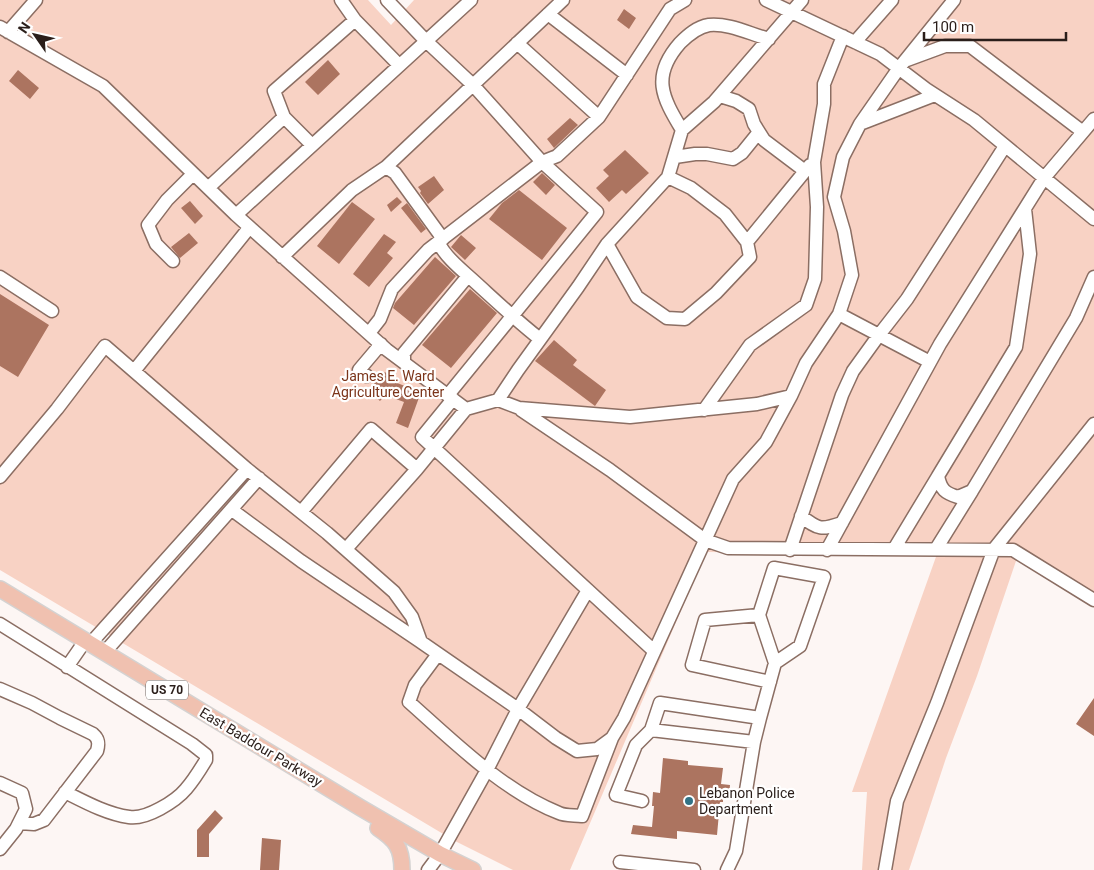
<svg xmlns="http://www.w3.org/2000/svg" width="1094" height="870" viewBox="0 0 1094 870" font-family="Roboto,sans-serif">
	<rect width="100%" height="100%" fill="#fdf6f4"/>
	<!-- green -->
	<path fill="#f8d2c4" d="M 0,0 L 368,0 L 391,25 L 414,0 L 1094,0 L 1094,605 L 1017,558 L 977,676 L 946,758 L 909,870 L 862,870 L 867,792 L 852,792 L 937,554 L 706,552 L 570,870 L 513,870 L 455,841 L 0,570 Z"/>
	<!-- building -->
	<path fill="#ac7460" d="M 624,9 L 636,18 L 629,29 L 617,20 Z
		M 328,60 L 340,74 L 318,95 L 305,82 Z
		M 18,70 L 39,88 L 30,99 L 9,81 Z
		M 570,118 L 578,125 L 554,148 L 547,139 Z
		M 625,150 L 649,173 L 626,194 L 622,190 L 609,202 L 596,188 L 609,176 L 603,170 Z
		M 542,173 L 555,185 L 546,195 L 533,182 Z
		M 434,176 L 444,190 L 428,204 L 420,193 L 421,191 L 418,187 Z
		M 519,190 L 567,228 L 542,260 L 489,219 L 502,203 Z
		M 397,197 L 402,202 L 391,212 L 387,205 Z
		M 190,201 L 203,216 L 195,224 L 181,208 Z
		M 352,202 L 375,219 L 339,264 L 317,246 Z
		M 407,203 L 426,229 L 421,233 L 401,208 Z
		M 189,233 L 198,243 L 180,258 L 171,247 Z
		M 384,234 L 396,242 L 387,253 L 393,258 L 369,287 L 353,274 Z
		M 461,235 L 476,248 L 465,260 L 451,247 Z
		M 435,257 L 456,276 L 414,325 L 393,308 L 395,303 Z
		M 470,289 L 497,313 L 451,368 L 422,345 Z
		M 0,294 L 49,325 L 18,377 L 0,366 Z
		M 554,340 L 577,360 L 573,365 L 606,390 L 595,406 L 535,361 Z
		M 385,372 L 397,383 L 421,392 L 408,428 L 396,423 L 404,402 L 385,395 L 380,401 L 368,390 Z
		M 1094,698 L 1094,736 L 1076,724 Z
		M 663,758 L 688,761 L 688,765 L 723,768 L 721,784 L 730,785 L 729,797 L 723,798 L 723,802 L 720,802 L 717,835 L 677,831 L 677,839 L 631,834 L 633,825 L 652,827 L 654,806 L 652,806 L 653,792 L 660,793 Z
		M 215,810 L 223,818 L 209,834 L 209,857 L 197,857 L 197,830 Z
		M 262,838 L 281,840 L 279,870 L 260,870 Z"/>
	<g fill="none" stroke-linecap="round" stroke-linejoin="round">
		<defs>
			<path id="minor" d="M 387,0 L 426,41 L 473,85 L 542,162 L 597,212 L 448,395
				M 766,0 L 880,54 L 926,89 L 974,120 L 1094,219
				M 548,14 L 627,75
				M 355,20 L 399,65
				M 0,27 L 103,86 L 236,215 L 387,350 L 466,409 L 498,400 L 519,408 L 630,417 L 757,404 L 791,396 L 806,363 L 839,314 L 852,275 L 844,231 L 834,197 L 843,157 L 860,124 L 899,68 L 954,0
				M 8,32 L 36,0
				M 855,42 L 892,0
				M 517,43 L 599,117
				M 907,60 L 945,46 L 970,46 L 1083,132
				M 720,96 L 736,101 L 749,109 L 754,124 L 764,140 L 805,171
				M 284,117 L 312,145
				M 860,124 L 935,95
				M 682,130 C 662,97 651,76 680,43 C 688,35 697,27 709,25 C 729,23 750,34 769,39
				M 675,157 L 695,154 L 707,154 L 733,159 L 742,153 L 759,132
				M 386,167 L 395,173 L 443,239
				M 208,188 L 284,117 L 274,91 L 355,20 L 341,0
				M 1025,209 L 1030,254 L 1016,347 L 938,476 C 941,490 945,493 958,497 L 972,491 L 1076,318 L 1094,277
				M 236,215 L 471,0
				M 438,242 C 446,258 463,271 475,282 C 497,302 517,321 540,339
				M 747,242 L 810,165
				M 607,244 L 637,297 L 667,318 L 685,319 L 716,293 L 750,257 L 747,242 L 725,214 L 691,188 L 668,177
				M 282,257 L 352,190 L 386,167 L 563,0
				M 173,261 L 156,244 L 148,225 L 167,200 L 193,174
				M 0,277 L 52,311
				M 839,314 L 930,362
				M 369,333 L 380,319 L 392,289 L 428,250 L 542,162 L 557,156 L 599,117 L 670,9 L 685,0
				M 404,362 L 404,353 L 468,276
				M 134,371 L 249,228
				M 367,376 L 359,370 L 381,344
				M 453,399 L 422,437 L 654,651
				M 498,400 L 518,370 L 578,287 L 607,244 L 668,177 L 682,130 L 714,102 L 802,0
				M 521,410 L 610,470 L 705,540 L 728,548 L 1013,550 L 1094,600
				M 704,410 L 750,345 L 806,305 L 815,279 L 817,207 L 814,162 L 824,104 L 824,84 L 843,36
				M 0,477 L 57,409 L 105,346 L 247,469 L 327,533 L 394,592 L 412,617 L 421,642 L 518,709 L 556,738 L 577,751 L 597,749 L 612,738 L 624,718 L 733,479 L 766,442 L 791,396
				M 232,510 L 301,561 L 421,642
				M 301,512 L 371,429 L 417,469 L 466,409
				M 801,516 C 819,530 821,530 842,523
				M 346,549 L 417,469
				M 894,549 L 938,476
				M 936,549 L 972,491
				M 790,550 L 842,395 L 853,371 L 879,335 L 907,299 L 1005,146
				M 827,550 L 940,344 L 1044,178 L 1094,119
				M 759,615 L 775,663
				M 0,624 L 192,744 L 206,755 L 206,760 C 200,770 194,780 186,789 C 176,801 146,820 129,817 C 107,814 85,802 65,792
				M 90,644 L 247,469
				M 104,653 L 259,478
				M 438,654 L 415,685 L 409,702 C 453,741 503,791 559,813 C 565,816 574,815 582,816 L 612,738
				M 67,667 L 85,641
				M 0,689 L 32,703 L 60,718 L 93,734 C 99,739 99,744 97,751 L 44,820 L 34,824 L 19,823
				M 651,730 L 754,742 L 760,718
				M 0,783 L 22,793 L 26,809 L 16,829 L 0,849
				M 642,801 L 616,795 L 636,745 L 651,730 L 660,703 L 760,718 L 775,663 L 800,646 L 824,577 L 774,568 L 759,615 L 705,620 L 692,665 L 770,682
				M 620,862 L 694,870
				M 428,870 L 440,854 L 487,770 L 518,709 L 588,590
				M 727,870 L 736,851 L 754,742
				M 885,870 L 897,801 L 937,703 L 994,549 L 1094,424"/>
			<path id="major" d="M 0,589 L 361,808 L 440,854 L 473,870
				M 378,828 C 396,840 402,848 402,870"/>
		</defs>
		<!-- minor casing -->
		<use href="#minor" stroke="#8b6e63" stroke-width="15"/>
		<!-- major casing -->
		<use href="#major" stroke="#d4d2d1" stroke-width="18"/>
		<!-- minor -->
		<use href="#minor" stroke="#fff" stroke-width="12"/>
		<!-- major -->
		<use href="#major" stroke="#f0c1b0" stroke-width="15"/>
	</g>
	<!-- markers -->
	<circle fill="#327386" stroke="#fff" stroke-width="2" cx="689" cy="801" r="5"/>
	<g text-anchor="middle" dominant-baseline="central" stroke-width="4.5" stroke-linejoin="round" paint-order="stroke">
		<!-- shield labels -->
		<rect fill="#fff" stroke="#6a625f" stroke-width="1" x="146" y="680.5" width="42" height="19" rx="4"/>
		<g font-size="12" font-weight="bold" fill="#2a1e1a">
			<text x="167" y="690">US 70</text>
		</g>
		<!-- park labels -->
		<g font-size="14" fill="#7b3419" stroke="#fff">
			<text x="388" y="376">James E. Ward<tspan x="388" dy="16">Agriculture Center</tspan></text>
		</g>
		<!-- street labels -->
		<g font-size="14" fill="#2a1e1a" stroke="#fff">
			<text transform="translate(261 747) rotate(31)">East Baddour Parkway</text>
		</g>
		<!-- poi labels -->
		<g font-size="14" fill="#2a1e1a" stroke="#fff" text-anchor="start">
			<text x="699" y="793">Lebanon Police<tspan x="699" dy="16">Department</tspan></text>
		</g>
	</g>
	<!-- north arrow -->
	<g transform="translate(35 35) rotate(304)" stroke="#ffffff" stroke-width="4" paint-order="stroke">
	<path d="M0-4L9 19L0 12L-9 19Z" fill="#2a1e1a"/>
	<text y="-8" font-size="14" font-weight="bold" text-anchor="middle" fill="#2a1e1a">N</text>
	</g>
	<!-- scale -->
	<path d="M924 32v8h142v-8" fill="none" stroke="#2a1e1a" stroke-width="2.5"/>
	<text x="932" y="32" font-size="15" fill="#2a1e1a" stroke="#ffffff" stroke-width="4" paint-order="stroke">100 m</text>
</svg>
